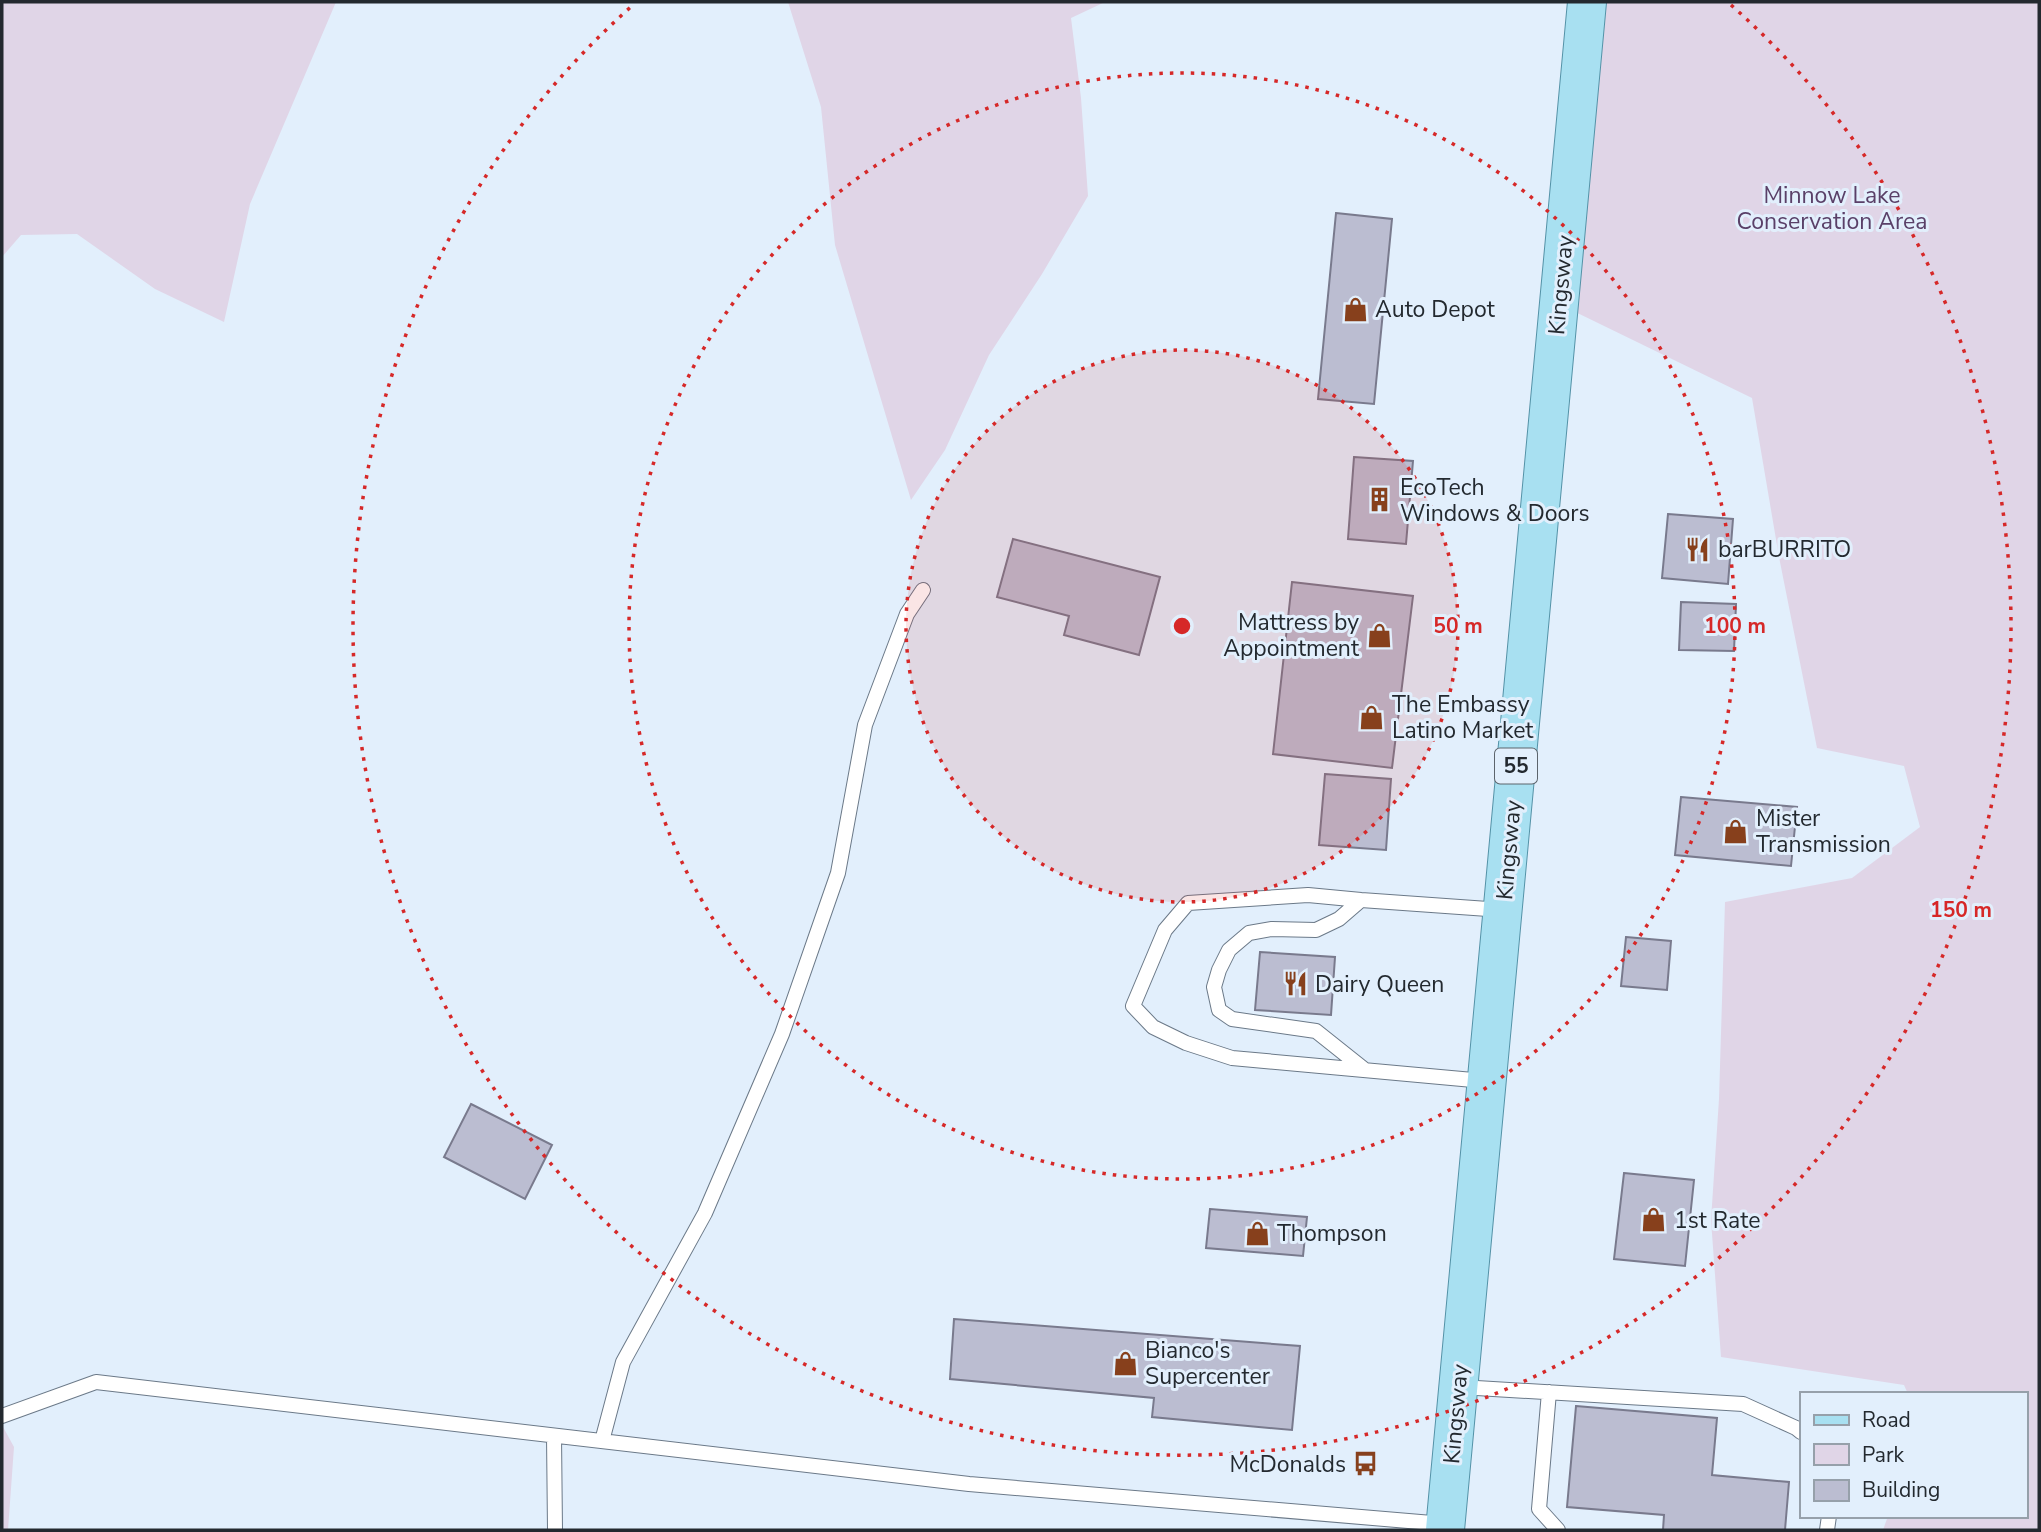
<svg xmlns="http://www.w3.org/2000/svg" width="2041" height="1532" viewBox="0 0 2041 1532" font-family="'Nunito Sans',sans-serif">
	<rect width="100%" height="100%" fill="#e2effc"/>
	<!-- green -->
	<path fill="#e0d5e7" d="M 2,2 L 336,2 L 250,204 L 224,322 L 155,289 L 77,234 L 21,235 L 2,257 Z
		M 788,2 L 1105,2 L 1071,18 L 1081,98 L 1088,196 L 1042,274 L 989,355 L 945,450 L 911,500 L 835,245 L 821,107 Z
		M 1589,2 L 2039,2 L 2039,1530 L 1883,1530 L 1888,1516 L 2025,1516 L 2025,1394 L 1908,1394 L 1904,1385 L 1721,1357 L 1711,1220 L 1719,1099 L 1725,902 L 1852,878 L 1920,827 L 1904,766 L 1817,748 L 1779,557 L 1752,398 L 1561,305 Z
		M 2,1425 L 14,1447 L 8,1530 L 2,1530 Z"/>
	<!-- building -->
	<path fill="#bbbdd1" stroke="#797a8d" stroke-width="2" d="M 1336,213 L 1392,219 L 1374,404 L 1318,399 Z
		M 1354,457 L 1413,461 L 1406,544 L 1348,539 Z
		M 1668,514 L 1733,519 L 1728,584 L 1662,578 Z
		M 1013,539 L 1160,577 L 1139,655 L 1064,635 L 1069,616 L 997,597 Z
		M 1292,582 L 1413,596 L 1392,768 L 1273,754 Z
		M 1681,602 L 1736,604 L 1734,651 L 1679,650 Z
		M 1325,774 L 1391,779 L 1386,850 L 1319,845 Z
		M 1681,797 L 1797,807 L 1791,866 L 1675,855 Z
		M 1626,937 L 1671,941 L 1667,990 L 1621,986 Z
		M 1260,952 L 1335,957 L 1331,1015 L 1255,1010 Z
		M 471,1104 L 552,1145 L 525,1199 L 444,1157 Z
		M 1624,1173 L 1694,1180 L 1685,1266 L 1614,1259 Z
		M 1210,1209 L 1307,1217 L 1303,1256 L 1206,1248 Z
		M 954,1319 L 1300,1346 L 1292,1430 L 1152,1417 L 1154,1398 L 950,1379 Z
		M 1576,1406 L 1717,1418 L 1712,1475 L 1789,1482 L 1785,1530 L 1663,1530 L 1664,1515 L 1567,1507 Z"/>
	<g fill="none" stroke-linecap="round" stroke-linejoin="round">
		<defs>
			<path id="service" d="M 1361,900 L 1339,919 L 1316,930 L 1272,929 L 1249,933 L 1229,950 L 1219,970 L 1214,987 L 1219,1010 L 1232,1019 L 1316,1031 L 1365,1070
				M 1484,1081 L 1232,1058 L 1186,1043 L 1153,1027 L 1133,1006 L 1165,930 L 1188,903 L 1308,895 L 1361,900 L 1502,910
				M 1460,1387 L 1743,1404 L 1796,1428 L 1801,1432
				M 1549,1392 L 1539,1509 L 1558,1530
				M 2,1416 L 96,1382 L 969,1484 L 1444,1524
				M 554,1436 L 555,1530
				M 602,1441 L 623,1362 L 705,1213 L 782,1034 L 838,873 L 865,725 L 907,614 L 923,590
				M 1827,1530 L 1829,1516"/>
			<path id="primary" d="M 1445,1530 L 1587,2"/>
		</defs>
		<!-- service casing -->
		<use href="#service" stroke="#6b7988" stroke-width="16"/>
		<!-- primary casing -->
		<use href="#primary" stroke="#5492a7" stroke-width="40"/>
		<!-- service -->
		<use href="#service" stroke="#fff" stroke-width="14"/>
		<!-- primary -->
		<use href="#primary" stroke="#a8e0f1" stroke-width="38"/>
	</g>
	<!-- distance rings -->
	<circle cx="1182" cy="626" r="276" fill="#d62828" fill-opacity=".12"/>
	<g fill="none" stroke="#d62828" stroke-width="3.5" stroke-dasharray="3.5 7">
		<circle cx="1182" cy="626" r="276"/>
		<circle cx="1182" cy="626" r="553"/>
		<path d="M1731 5A829 829 0 1 1 633 5"/>
	</g>
	<!-- icons -->
	<defs>
		<symbol id="shop-bare" viewBox="-9 -9 18 18"><path d="M-5-2.5h2.3a2.7 3.5 0 0 1 5.4 0H5L5.5 6h-11ZM-1.5-2.5h3a1.5 2.3 0 0 0-3 0Z" fill="#87401c" stroke="#e2effc" stroke-width="2.5" paint-order="stroke"/></symbol>
		<symbol id="building-bare" viewBox="-9 -9 18 18"><path d="M-4-6H4V6H1V3H-1V6H-4ZM-2.5-4.3h1.7v1.8h-1.7ZM.8-4.3h1.7v1.8H.8ZM-2.5-1h1.7V.8h-1.7ZM.8-1h1.7V.8H.8Z" fill="#87401c" stroke="#e2effc" stroke-width="2.5" paint-order="stroke"/></symbol>
		<symbol id="restaurant-bare" viewBox="-9 -9 18 18"><path d="M-5-6h1v4h1v-4h1v4h1v-4h1v5L-1.5 .5V6h-2V.5L-5-1ZM5-6V6H3V1.5H1.5Q1.5-4 5-6Z" fill="#87401c" stroke="#e2effc" stroke-width="2.5" paint-order="stroke"/></symbol>
		<symbol id="bus-bare" viewBox="-9 -9 18 18"><path d="M-5-6H5V4H4V6H2V4H-2V6H-4V4H-5ZM-3.5-4V0h7V-4ZM-3.5 1.2v1.5H-2V1.2ZM2 1.2v1.5H3.5V1.2Z" fill="#87401c" stroke="#e2effc" stroke-width="2.5" paint-order="stroke"/></symbol>
	</defs>
	<g fill-rule="evenodd">
		<use href="#shop-bare" x="1338" y="292" width="35" height="35"/>
		<use href="#building-bare" x="1362" y="482" width="35" height="35"/>
		<use href="#restaurant-bare" x="1680" y="532" width="35" height="35"/>
		<use href="#shop-bare" x="1362" y="618" width="35" height="35"/>
		<use href="#shop-bare" x="1354" y="700" width="35" height="35"/>
		<use href="#shop-bare" x="1718" y="814" width="35" height="35"/>
		<use href="#restaurant-bare" x="1278" y="966" width="35" height="35"/>
		<use href="#shop-bare" x="1636" y="1202" width="35" height="35"/>
		<use href="#shop-bare" x="1240" y="1216" width="35" height="35"/>
		<use href="#shop-bare" x="1108" y="1346" width="35" height="35"/>
		<use href="#bus-bare" x="1348" y="1446" width="35" height="35"/>
	</g>
	<g text-anchor="middle" dominant-baseline="central" stroke-width="6" stroke-linejoin="round" paint-order="stroke">
		<!-- shield labels -->
		<rect fill="#e2effc" stroke="#5c646c" stroke-width="2" x="1495" y="748.5" width="42" height="35" rx="5"/>
		<g font-size="21" font-weight="bold" fill="#23292f">
			<text x="1516" y="766">55</text>
		</g>
		<!-- park labels -->
		<g font-size="23" fill="#5a4068" stroke="#e2effc">
			<text x="1832" y="195">Minnow Lake<tspan x="1832" dy="26">Conservation Area</tspan></text>
		</g>
		<!-- street labels -->
		<g font-size="23" fill="#23292f" stroke="#e2effc">
			<text transform="translate(1561 285) rotate(-85)">Kingsway</text>
			<text transform="translate(1509 850) rotate(-85)">Kingsway</text>
			<text transform="translate(1456 1414) rotate(-85)">Kingsway</text>
		</g>
		<!-- poi labels -->
		<g font-size="23" fill="#23292f" stroke="#e2effc" text-anchor="start">
			<text x="1375" y="309">Auto Depot</text>
			<text x="1400" y="487">EcoTech<tspan x="1400" dy="26">Windows &amp; Doors</tspan></text>
			<text x="1718" y="549">barBURRITO</text>
			<text x="1359" y="622" text-anchor="end">Mattress by<tspan x="1359" dy="26">Appointment</tspan></text>
			<text x="1392" y="704">The Embassy<tspan x="1392" dy="26">Latino Market</tspan></text>
			<text x="1756" y="818">Mister<tspan x="1756" dy="26">Transmission</tspan></text>
			<text x="1315" y="984">Dairy Queen</text>
			<text x="1674" y="1220">1st Rate</text>
			<text x="1277" y="1233">Thompson</text>
			<text x="1145" y="1350">Bianco's<tspan x="1145" dy="26">Supercenter</tspan></text>
			<text x="1346" y="1464" text-anchor="end">McDonalds</text>
		</g>
	</g>
	<circle cx="1182" cy="626" r="10" fill="#d62828" stroke="#e2effc" stroke-width="3.5"/>
	<g font-size="21" text-anchor="middle" font-weight="bold" fill="#d62828" stroke="#e2effc" stroke-width="6" stroke-linejoin="round" paint-order="stroke">
		<text x="1458" y="633">50 m</text>
		<text x="1735" y="633">100 m</text>
		<text x="1961" y="917">150 m</text>
	</g>
	<!-- border -->
	<rect width="2041" height="1532" fill="none" stroke="#23292f" stroke-width="7"/>
	<!-- legend -->
	<rect x="1800" y="1392" width="228" height="126" fill="#e2effc" stroke="#96a0aa" stroke-width="2"/>
	<rect x="1814" y="1415" width="35" height="10" fill="#a8e0f1" stroke="#96a0aa" stroke-width="2"/>
	<text x="1862" y="1427" font-size="21" fill="#23292f">Road</text>
	<rect x="1814" y="1444" width="35" height="21" fill="#e0d5e7" stroke="#96a0aa" stroke-width="2"/>
	<text x="1862" y="1462" font-size="21" fill="#23292f">Park</text>
	<rect x="1814" y="1480" width="35" height="21" fill="#bbbdd1" stroke="#96a0aa" stroke-width="2"/>
	<text x="1862" y="1497" font-size="21" fill="#23292f">Building</text>
</svg>
